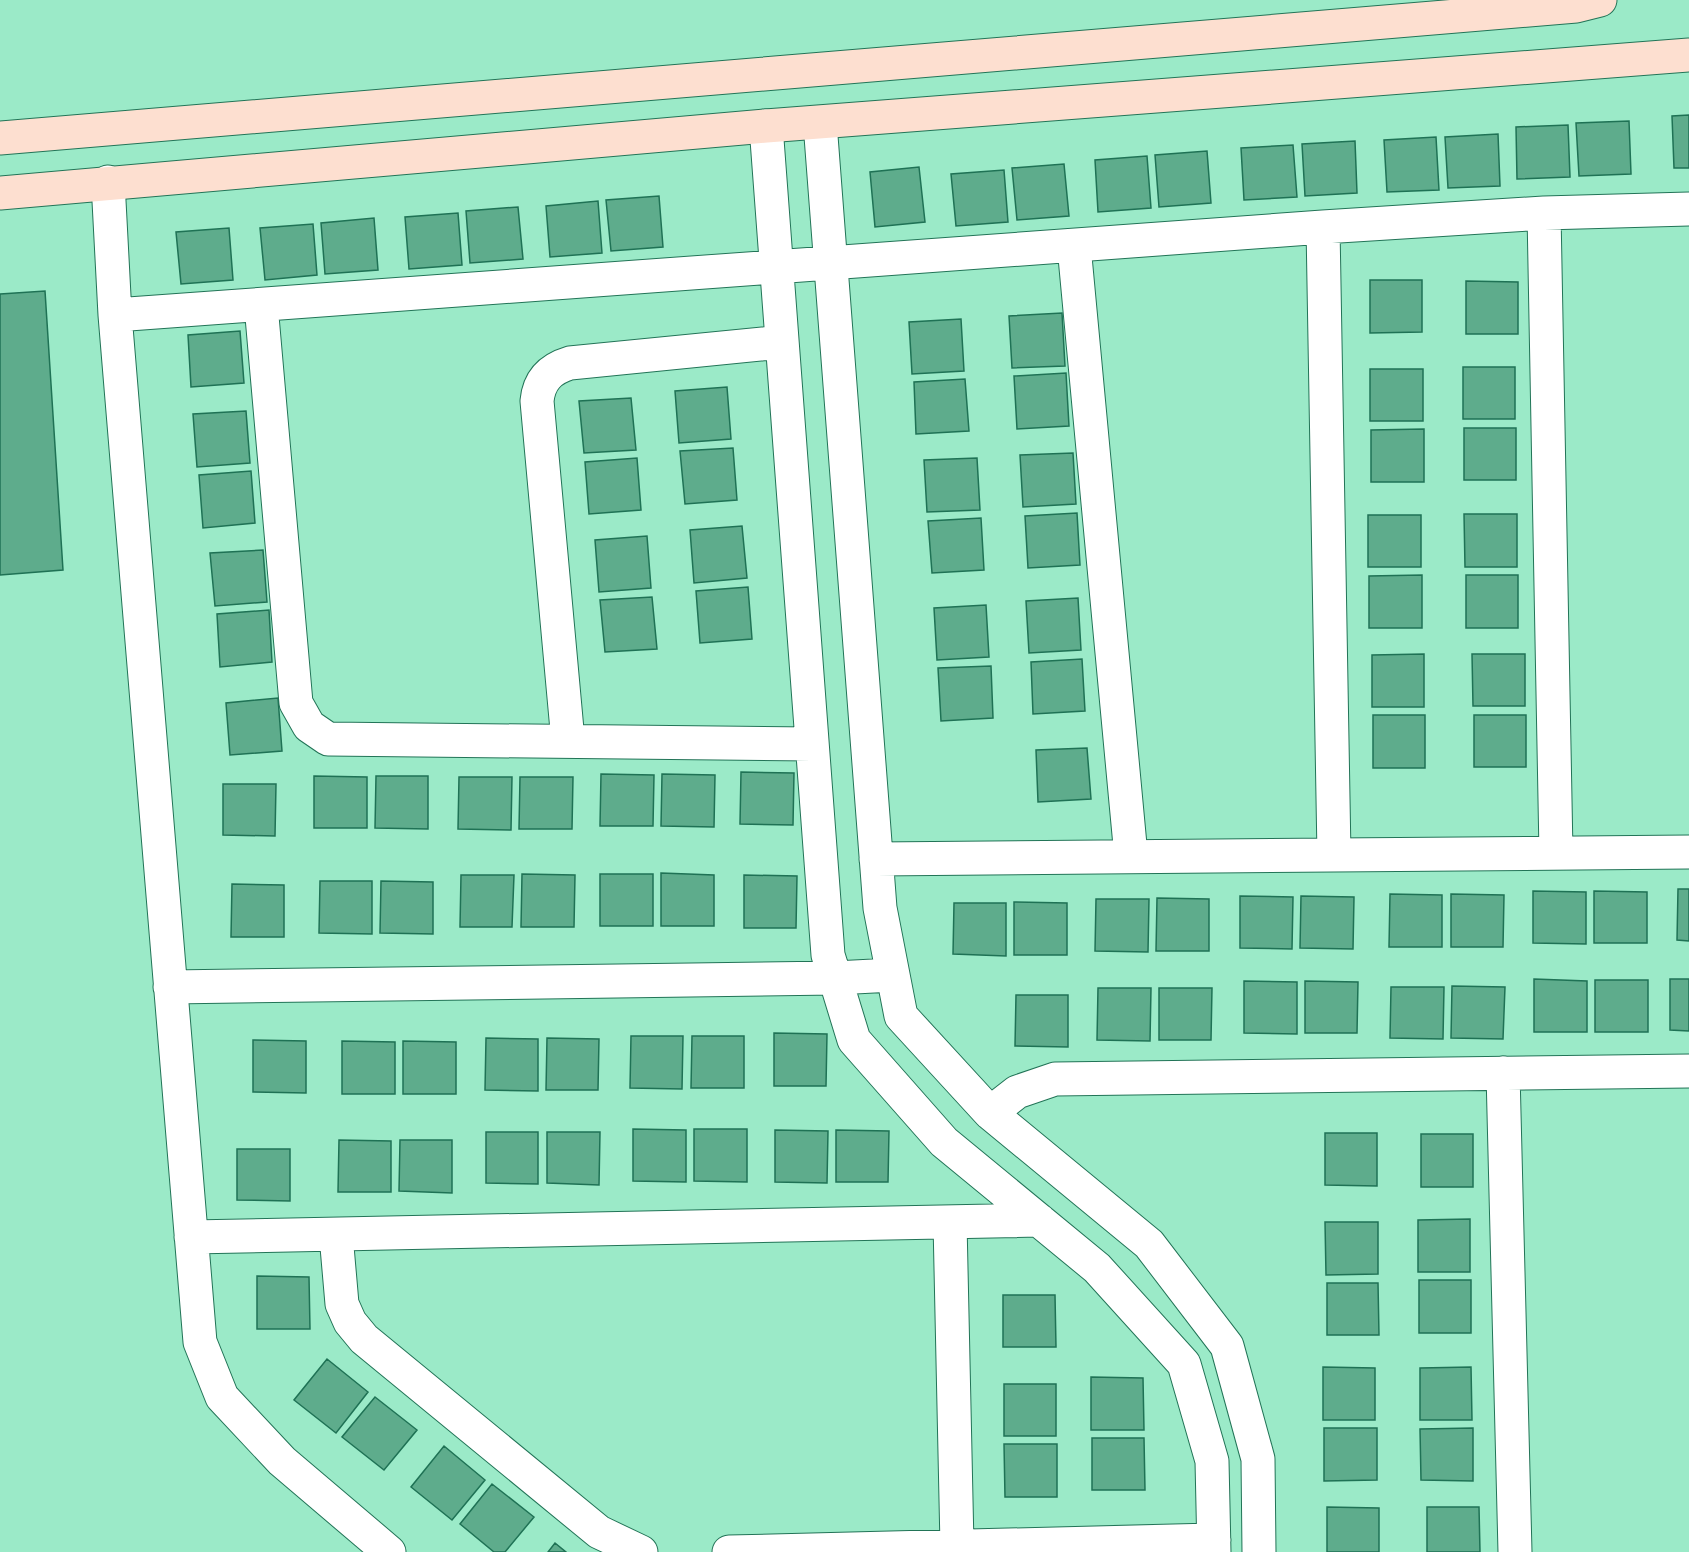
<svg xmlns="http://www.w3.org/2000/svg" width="1689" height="1552" viewBox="0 0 1689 1552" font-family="'Source Serif 4',serif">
	<rect width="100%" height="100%" fill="#9beac8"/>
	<!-- building -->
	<path fill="#5eac8c" stroke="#1f7255" stroke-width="1.5" d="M 1689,115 L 1689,168 L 1674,168 L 1672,116 Z
		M 1629,121 L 1631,174 L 1579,176 L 1576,123 Z
		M 1568,125 L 1570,177 L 1517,179 L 1516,127 Z
		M 1498,134 L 1500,186 L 1448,188 L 1445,137 Z
		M 1436,137 L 1439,190 L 1387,192 L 1384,140 Z
		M 1355,141 L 1357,193 L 1305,196 L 1302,144 Z
		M 1293,145 L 1297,197 L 1244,200 L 1241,148 Z
		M 1207,151 L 1211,203 L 1159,207 L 1155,155 Z
		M 1147,156 L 1151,208 L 1098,212 L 1095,160 Z
		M 1064,164 L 1069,216 L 1017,220 L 1012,168 Z
		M 919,167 L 925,222 L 875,227 L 870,172 Z
		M 1004,170 L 1008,222 L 956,226 L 951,174 Z
		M 659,196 L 663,247 L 611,251 L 606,200 Z
		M 598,201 L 602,253 L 550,257 L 546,206 Z
		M 518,207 L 523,259 L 470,263 L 466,211 Z
		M 458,213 L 462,265 L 409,269 L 405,217 Z
		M 374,218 L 378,270 L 325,274 L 321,223 Z
		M 313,224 L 317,275 L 265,280 L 260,228 Z
		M 229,228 L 233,280 L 181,284 L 176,232 Z
		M 1370,280 L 1422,280 L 1422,332 L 1370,333 Z
		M 1466,281 L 1518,282 L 1518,334 L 1466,334 Z
		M 45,291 L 63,570 L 0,575 L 0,294 Z
		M 1062,313 L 1065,366 L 1012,368 L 1009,316 Z
		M 961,319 L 964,371 L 912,374 L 909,322 Z
		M 240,331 L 244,383 L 191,387 L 188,335 Z
		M 1463,367 L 1515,367 L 1515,419 L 1463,419 Z
		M 1370,369 L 1423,369 L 1423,421 L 1370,421 Z
		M 1066,373 L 1069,426 L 1017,429 L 1014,376 Z
		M 965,379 L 969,431 L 916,434 L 914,382 Z
		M 727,387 L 731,439 L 679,443 L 675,391 Z
		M 631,398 L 636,450 L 584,453 L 579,401 Z
		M 246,411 L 250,463 L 197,467 L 193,414 Z
		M 1464,428 L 1516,428 L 1516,480 L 1464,480 Z
		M 1424,429 L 1424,482 L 1371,482 L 1371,430 Z
		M 733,448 L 737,500 L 685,504 L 680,451 Z
		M 1073,453 L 1076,504 L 1023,507 L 1020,455 Z
		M 637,458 L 641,510 L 589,514 L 585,462 Z
		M 977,458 L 980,510 L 927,512 L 924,460 Z
		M 251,471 L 255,523 L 203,528 L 199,475 Z
		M 1077,513 L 1080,565 L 1028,568 L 1025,516 Z
		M 1464,514 L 1517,514 L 1517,567 L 1465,567 Z
		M 1368,515 L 1421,515 L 1421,567 L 1368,567 Z
		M 981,518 L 984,570 L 932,573 L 928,521 Z
		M 742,526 L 747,578 L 694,583 L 690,530 Z
		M 647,536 L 651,588 L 599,592 L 595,540 Z
		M 263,550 L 267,602 L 215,606 L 210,553 Z
		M 1422,575 L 1422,628 L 1369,628 L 1369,576 Z
		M 1466,575 L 1518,575 L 1518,628 L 1466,628 Z
		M 748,587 L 752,639 L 700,643 L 696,591 Z
		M 652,597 L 657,649 L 605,652 L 600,600 Z
		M 1078,598 L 1081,650 L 1029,653 L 1026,601 Z
		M 986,605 L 989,657 L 937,660 L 934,608 Z
		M 269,610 L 272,662 L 220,667 L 217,614 Z
		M 1424,654 L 1424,707 L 1372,707 L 1372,655 Z
		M 1472,654 L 1525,654 L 1525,706 L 1473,706 Z
		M 1082,659 L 1085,711 L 1033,714 L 1031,662 Z
		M 991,666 L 993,718 L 941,721 L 938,668 Z
		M 278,698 L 282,751 L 230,755 L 226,703 Z
		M 1373,715 L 1425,715 L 1425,768 L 1373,768 Z
		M 1474,715 L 1526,715 L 1526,767 L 1474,767 Z
		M 1087,748 L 1091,799 L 1038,802 L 1036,750 Z
		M 741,772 L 794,773 L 793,825 L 740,824 Z
		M 601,774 L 654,775 L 653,826 L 600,826 Z
		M 662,774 L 715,775 L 714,827 L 661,826 Z
		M 314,776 L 367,777 L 367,828 L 314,828 Z
		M 376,776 L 428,776 L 428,829 L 375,828 Z
		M 459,777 L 512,777 L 511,830 L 458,829 Z
		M 520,777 L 573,777 L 572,829 L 519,829 Z
		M 223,784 L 276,784 L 275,836 L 223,835 Z
		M 661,873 L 714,875 L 714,926 L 661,926 Z
		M 522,874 L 575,875 L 574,927 L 521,927 Z
		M 600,874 L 653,874 L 653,926 L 600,926 Z
		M 461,875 L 514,875 L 512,927 L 460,927 Z
		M 744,875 L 797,876 L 796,928 L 744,928 Z
		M 320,881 L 372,881 L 372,934 L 319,933 Z
		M 381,881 L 433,882 L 433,934 L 380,933 Z
		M 232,884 L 284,885 L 284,937 L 231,937 Z
		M 1678,889 L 1689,889 L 1689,941 L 1677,940 Z
		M 1533,891 L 1586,892 L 1586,944 L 1533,943 Z
		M 1594,891 L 1647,892 L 1647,943 L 1594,943 Z
		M 1390,894 L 1442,895 L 1442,947 L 1389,947 Z
		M 1451,894 L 1504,895 L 1503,947 L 1451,947 Z
		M 1240,896 L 1293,897 L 1292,949 L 1240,948 Z
		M 1301,896 L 1354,897 L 1353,949 L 1300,948 Z
		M 1157,898 L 1209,899 L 1209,951 L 1156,951 Z
		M 1096,899 L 1149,899 L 1148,952 L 1095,951 Z
		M 1014,902 L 1067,903 L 1067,955 L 1014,955 Z
		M 954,903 L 1006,903 L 1006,956 L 953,954 Z
		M 1534,979 L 1587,981 L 1587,1032 L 1534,1032 Z
		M 1670,979 L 1689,979 L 1689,1031 L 1670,1030 Z
		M 1595,980 L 1648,980 L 1648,1032 L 1595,1032 Z
		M 1244,981 L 1297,982 L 1297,1034 L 1244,1033 Z
		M 1305,981 L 1358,982 L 1357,1033 L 1305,1033 Z
		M 1452,986 L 1505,987 L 1503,1039 L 1451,1038 Z
		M 1391,987 L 1444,987 L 1443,1039 L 1390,1038 Z
		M 1098,988 L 1151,988 L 1150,1041 L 1097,1040 Z
		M 1159,988 L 1212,988 L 1211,1040 L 1159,1040 Z
		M 1016,995 L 1068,995 L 1068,1047 L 1015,1046 Z
		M 774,1033 L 827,1034 L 826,1086 L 774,1086 Z
		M 631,1036 L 683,1036 L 682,1089 L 630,1088 Z
		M 692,1036 L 744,1036 L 744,1088 L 691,1088 Z
		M 486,1038 L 538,1039 L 538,1091 L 485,1090 Z
		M 547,1038 L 599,1039 L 598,1090 L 546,1090 Z
		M 253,1040 L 306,1041 L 306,1093 L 253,1092 Z
		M 342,1041 L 395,1042 L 395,1094 L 342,1094 Z
		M 403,1041 L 456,1042 L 456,1094 L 403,1094 Z
		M 633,1129 L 686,1130 L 686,1182 L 633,1181 Z
		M 694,1129 L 747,1129 L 747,1182 L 694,1181 Z
		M 775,1130 L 828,1131 L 827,1183 L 775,1182 Z
		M 836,1130 L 889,1131 L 888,1182 L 836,1182 Z
		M 486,1132 L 538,1132 L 538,1184 L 486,1183 Z
		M 547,1132 L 600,1132 L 599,1185 L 547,1183 Z
		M 1325,1133 L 1377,1133 L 1377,1186 L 1325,1185 Z
		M 1421,1134 L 1473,1134 L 1473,1187 L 1421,1187 Z
		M 339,1140 L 391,1141 L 391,1192 L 338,1192 Z
		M 400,1140 L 452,1140 L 452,1193 L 399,1191 Z
		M 237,1149 L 290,1149 L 290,1201 L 237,1200 Z
		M 1470,1219 L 1470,1272 L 1418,1272 L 1418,1220 Z
		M 1325,1222 L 1378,1222 L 1378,1274 L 1326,1275 Z
		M 257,1276 L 309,1277 L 310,1329 L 257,1329 Z
		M 1419,1280 L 1471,1280 L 1471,1333 L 1419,1333 Z
		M 1327,1283 L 1378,1283 L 1379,1335 L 1327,1335 Z
		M 1003,1295 L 1055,1295 L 1056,1347 L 1003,1347 Z
		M 327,1359 L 368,1392 L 336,1433 L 294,1400 Z
		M 1323,1367 L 1375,1368 L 1375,1420 L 1323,1420 Z
		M 1471,1367 L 1472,1420 L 1420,1420 L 1420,1368 Z
		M 1091,1377 L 1143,1378 L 1144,1430 L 1091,1430 Z
		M 1004,1384 L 1056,1384 L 1056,1436 L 1004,1436 Z
		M 375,1397 L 417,1430 L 384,1470 L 342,1437 Z
		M 1324,1428 L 1377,1428 L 1377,1480 L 1324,1481 Z
		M 1473,1428 L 1473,1481 L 1421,1480 L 1420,1429 Z
		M 1092,1438 L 1144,1438 L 1145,1490 L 1092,1490 Z
		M 1004,1444 L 1057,1444 L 1057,1497 L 1005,1497 Z
		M 444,1446 L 485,1480 L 452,1520 L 411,1487 Z
		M 492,1484 L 534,1517 L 505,1552 L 494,1552 L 460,1524 Z
		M 1327,1507 L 1379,1508 L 1379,1552 L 1327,1552 Z
		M 1427,1507 L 1479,1507 L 1480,1552 L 1427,1552 Z
		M 555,1543 L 566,1552 L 548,1552 Z"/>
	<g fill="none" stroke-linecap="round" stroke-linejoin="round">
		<defs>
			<path id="street" d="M 820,123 L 880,908 L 901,1016 L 990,1113 L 1149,1244 L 1227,1346 L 1258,1459 L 1259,1552
				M 766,126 L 828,955 L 854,1040 L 944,1142 L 1097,1268 L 1184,1364 L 1212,1461 L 1214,1552
				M 108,182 L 115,315 L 200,1342 L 222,1397 L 282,1461 L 389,1552
				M 1544,213 L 1556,853
				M 1323,227 L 1334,855
				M 1074,246 L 1131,856
				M 261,305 L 296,703 L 309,726 L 328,739 L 812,744
				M 115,315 L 1323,227 L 1544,213 L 1689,209
				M 568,741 L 537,401 C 539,380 550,369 570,363 L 782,342
				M 876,859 L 1689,852
				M 170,987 L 835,978 L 893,975
				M 1503,1073 L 1515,1552
				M 990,1113 L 1017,1092 L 1055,1079 L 1689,1071
				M 950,1222 L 957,1546
				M 336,1235 L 342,1304 L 350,1322 L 364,1339 L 599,1532 L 641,1552
				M 191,1237 L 1039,1220
				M 729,1552 L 1214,1540"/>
			<path id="secondary" d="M 0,138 L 1576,6 L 1600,0
				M 0,193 L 766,126 L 1689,55"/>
		</defs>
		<!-- street casing -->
		<use href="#street" stroke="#227457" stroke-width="35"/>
		<!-- secondary casing -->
		<use href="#secondary" stroke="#227457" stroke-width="35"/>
		<!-- street -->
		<use href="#street" stroke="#fff" stroke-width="33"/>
		<!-- secondary -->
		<use href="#secondary" stroke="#fddfd0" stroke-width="33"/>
	</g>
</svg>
